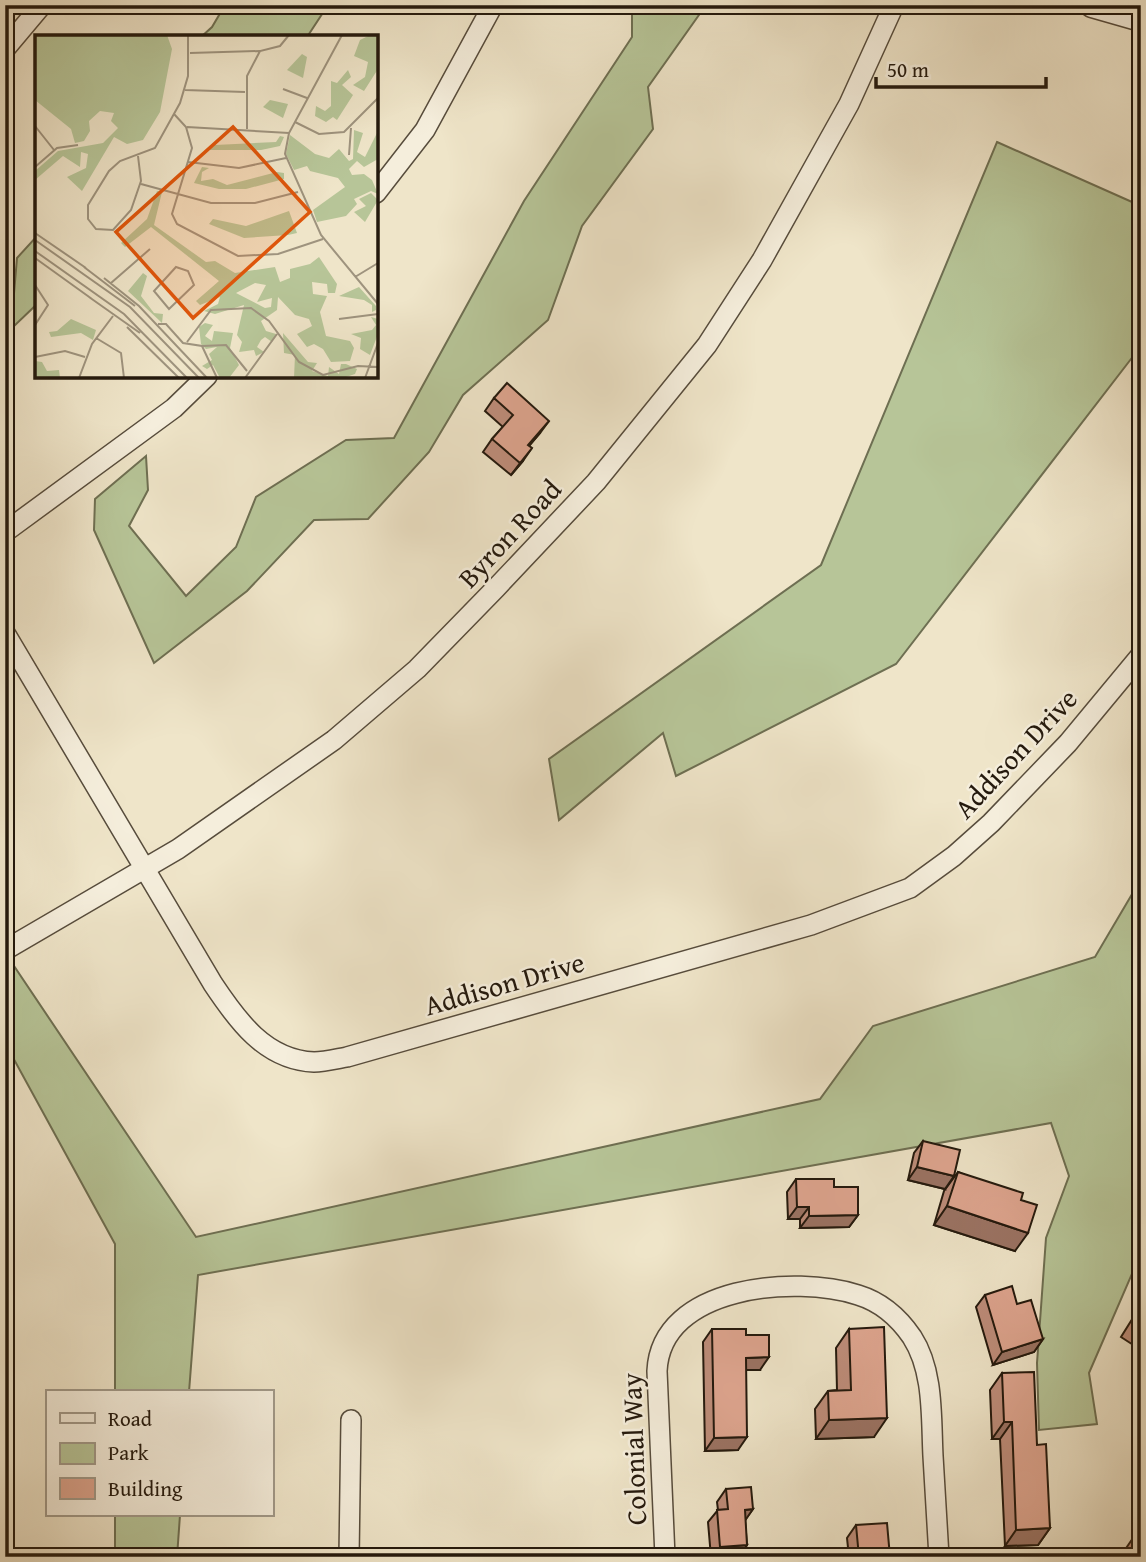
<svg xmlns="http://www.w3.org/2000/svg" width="1146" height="1562" viewBox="0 0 1146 1562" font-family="'Gentium Book Plus',serif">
	<rect width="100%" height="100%" fill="#efe5c9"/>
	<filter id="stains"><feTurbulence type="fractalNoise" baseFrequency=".00286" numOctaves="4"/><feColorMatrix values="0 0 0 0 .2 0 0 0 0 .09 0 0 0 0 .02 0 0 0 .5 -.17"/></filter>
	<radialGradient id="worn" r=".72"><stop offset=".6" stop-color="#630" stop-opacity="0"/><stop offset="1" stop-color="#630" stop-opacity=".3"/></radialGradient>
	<!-- green -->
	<path fill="#b7c598" stroke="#6e6f52" stroke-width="2" d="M 225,5 L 328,5 L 307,37 L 201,37 L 212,27 Z
		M 632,5 L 706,5 L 648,87 L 653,129 L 582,226 L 548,320 L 463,395 L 429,452 L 368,519 L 314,520 L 247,591 L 154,663 L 94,530 L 95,499 L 146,456 L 148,490 L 129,526 L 186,596 L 236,547 L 256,497 L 346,440 L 394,438 L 524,201 L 632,37 Z
		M 997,142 L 1141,206 L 1141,346 L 896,664 L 676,776 L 663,733 L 559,820 L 549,759 L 821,565 Z
		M 37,236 L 37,304 L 11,329 L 17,258 Z
		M 1141,879 L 1141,1253 L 1089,1373 L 1097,1424 L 1039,1430 L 1037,1363 L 1046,1238 L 1069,1176 L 1051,1123 L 198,1275 L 189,1392 L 115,1392 L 115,1244 L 5,1043 L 5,966 L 12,963 L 196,1237 L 820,1099 L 873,1026 L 1095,957 Z
		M 115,1515 L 180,1515 L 177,1557 L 115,1557 Z"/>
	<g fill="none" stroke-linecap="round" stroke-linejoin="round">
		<defs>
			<path id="minor" d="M 5,49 L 42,5
				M 376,193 L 425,130 L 493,5
				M 5,532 L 174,408 L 207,376
				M 5,633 L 213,984 C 237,1020 265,1060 314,1062 C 324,1062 336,1059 347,1057 L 811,925 L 910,888 L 954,856 L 991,823 L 1068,743 L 1141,655
				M 5,950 L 178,849 L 334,740 L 417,669 L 496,588 L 596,482 L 707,345 L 762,260 L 849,104 L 894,5
				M 349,1557 L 351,1420
				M 665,1557 L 657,1371 C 661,1285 796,1275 858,1295 C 881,1302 899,1318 912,1337 C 934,1371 931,1417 933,1456 C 935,1489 937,1523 939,1557"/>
			<path id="tertiary" d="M 1092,5 L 1141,19"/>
		</defs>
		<!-- minor casing -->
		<use href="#minor" stroke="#574c3c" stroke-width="22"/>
		<!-- tertiary casing -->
		<use href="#tertiary" stroke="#574c3c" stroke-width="27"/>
		<!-- minor -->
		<use href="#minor" stroke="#f5eedc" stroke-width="19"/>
		<!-- tertiary -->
		<use href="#tertiary" stroke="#f5eedc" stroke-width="24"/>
	</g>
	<!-- wall -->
	<path fill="#be8d7a" stroke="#24190d" stroke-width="2" d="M 494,398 L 540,433 L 529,446 L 523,461 L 511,475 L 483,452 L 492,439 L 503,427 L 485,411 Z
		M 923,1141 L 945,1189 L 908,1180 L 914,1153 Z
		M 958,1172 L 1021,1200 L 1015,1251 L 934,1225 L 944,1191 Z
		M 796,1179 L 834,1187 L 858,1215 L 849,1227 L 800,1228 L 800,1219 L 788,1219 L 787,1192 Z
		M 985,1295 L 1017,1304 L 1043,1339 L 1034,1352 L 993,1365 L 976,1307 Z
		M 1141,1305 L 1141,1350 L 1121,1337 Z
		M 712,1329 L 746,1335 L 760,1370 L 746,1370 L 738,1450 L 705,1451 L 703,1342 Z
		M 849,1329 L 874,1437 L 816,1439 L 815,1409 L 828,1391 L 837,1390 L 836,1348 Z
		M 1002,1373 L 1037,1445 L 1050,1528 L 1038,1545 L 1005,1546 L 1000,1439 L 992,1439 L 990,1390 Z
		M 1141,1434 L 1141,1465 L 1140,1465 L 1138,1438 Z
		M 726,1489 L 753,1509 L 745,1520 L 747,1545 L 739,1557 L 711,1557 L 708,1522 L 718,1510 L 717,1502 Z
		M 856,1525 L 890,1557 L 849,1557 L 847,1538 Z
		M 1133,1538 L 1141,1557 L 1120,1557 Z"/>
	<!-- shaded-wall -->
	<path fill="#9b7363" stroke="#24190d" stroke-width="2" d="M 549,421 L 540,433 L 519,457 L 528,445 Z
		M 532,448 L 523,461 L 511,475 L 520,463 Z
		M 917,1167 L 954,1176 L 945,1189 L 908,1180 Z
		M 947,1206 L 1028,1233 L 1015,1251 L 934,1225 Z
		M 797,1207 L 809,1207 L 800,1219 L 788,1219 Z
		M 858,1215 L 849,1227 L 800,1228 L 809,1216 Z
		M 1043,1339 L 1034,1352 L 993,1365 L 1002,1352 Z
		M 769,1357 L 760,1370 L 737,1370 L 746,1358 Z
		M 887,1418 L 874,1437 L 816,1439 L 829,1420 Z
		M 1004,1422 L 1012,1422 L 1000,1439 L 992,1439 Z
		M 747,1437 L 738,1450 L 705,1451 L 714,1438 Z
		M 753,1509 L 744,1522 L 745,1510 Z
		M 1050,1528 L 1038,1545 L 1005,1546 L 1016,1530 Z
		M 747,1545 L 739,1557 L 713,1557 L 720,1547 Z"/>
	<!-- building -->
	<path fill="#dda48e" stroke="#24190d" stroke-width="2" d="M 507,383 L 549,421 L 528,445 L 532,448 L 520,463 L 492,439 L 513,415 L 494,398 Z
		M 923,1141 L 960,1150 L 954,1176 L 917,1167 Z
		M 958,1172 L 1023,1193 L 1021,1200 L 1037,1205 L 1028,1233 L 947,1206 Z
		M 796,1179 L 834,1179 L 834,1187 L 858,1187 L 858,1215 L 809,1216 L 809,1207 L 797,1207 Z
		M 1012,1286 L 1017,1304 L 1031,1300 L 1043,1339 L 1002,1352 L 985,1295 Z
		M 1141,1307 L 1141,1323 L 1134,1318 Z
		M 884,1327 L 887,1418 L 829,1420 L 828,1391 L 851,1390 L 849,1329 Z
		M 712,1329 L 746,1329 L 746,1335 L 769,1335 L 769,1357 L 746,1358 L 747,1437 L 714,1438 Z
		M 1034,1372 L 1037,1445 L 1046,1444 L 1050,1528 L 1016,1530 L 1012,1422 L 1004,1422 L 1002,1373 Z
		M 751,1487 L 753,1509 L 745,1510 L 747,1545 L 720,1547 L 717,1510 L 728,1509 L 726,1489 Z
		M 887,1523 L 890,1557 L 859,1557 L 856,1525 Z
		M 1133,1538 L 1141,1538 L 1141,1557 L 1135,1557 Z"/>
	<g text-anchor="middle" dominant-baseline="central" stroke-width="5" stroke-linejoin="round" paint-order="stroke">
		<!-- street labels -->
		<g font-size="28" fill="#24190d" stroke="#f5eedc">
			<text transform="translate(509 533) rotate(-47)">Byron Road</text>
			<text transform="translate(1015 753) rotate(-47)">Addison Drive</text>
			<text transform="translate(504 983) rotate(-16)">Addison Drive</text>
			<text transform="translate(633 1449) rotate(-92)">Colonial Way</text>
		</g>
	</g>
	<!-- overview -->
	<g transform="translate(35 35)">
		<rect width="343" height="343" fill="#efe5c9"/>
		<path d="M 0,0 L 132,0 L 137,14 L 125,77 L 108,105 L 92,109 L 79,102 L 47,156 L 32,142 L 51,133 L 53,119 L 46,117 L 45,132 L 28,121 L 0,145 L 0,136 L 23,116 L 68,108 L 83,93 L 76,86 L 79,78 L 65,76 L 54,86 L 55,96 L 49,106 L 40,108 L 36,94 L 0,65 ZM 335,0 L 343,0 L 343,34 L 329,56 L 318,50 L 330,42 L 333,27 L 319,21 L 325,5 ZM 267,19 L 272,22 L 268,43 L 252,35 ZM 313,35 L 316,42 L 307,50 L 318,60 L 302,85 L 298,82 L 291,87 L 280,81 L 281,71 L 290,76 L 296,71 L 296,46 L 302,48 ZM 235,65 L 253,69 L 248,83 L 228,72 ZM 319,95 L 328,98 L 322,117 L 330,122 L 343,96 L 343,124 L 329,132 L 322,126 L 314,134 L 317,140 L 329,139 L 337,145 L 343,159 L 336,156 L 319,164 L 322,169 L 311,181 L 282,187 L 278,175 L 310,152 L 303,143 L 275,136 L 272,131 L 259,135 L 251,119 L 255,100 L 280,119 L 294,123 L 304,114 L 314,126 L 318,124 ZM 245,101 L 249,102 L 245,111 L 226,115 L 174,115 L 180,110 L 241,107 ZM 167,132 L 174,133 L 167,137 L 166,146 L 178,144 L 192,150 L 242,137 L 249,138 L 249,144 L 211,154 L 184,154 L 159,148 ZM 122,156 L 127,157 L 119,190 L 171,227 L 180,226 L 200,238 L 240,232 L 245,247 L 255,243 L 255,234 L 275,229 L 284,222 L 302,249 L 300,258 L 293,258 L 292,249 L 277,247 L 278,259 L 292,261 L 285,277 L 291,301 L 315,306 L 319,313 L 315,326 L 296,327 L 288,314 L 279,309 L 272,312 L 262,299 L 277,291 L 274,284 L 260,280 L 243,262 L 242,275 L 226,286 L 231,296 L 241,299 L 237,307 L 230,302 L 226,305 L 222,312 L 229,317 L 221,321 L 219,315 L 204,317 L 207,307 L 202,300 L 209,270 L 180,279 L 169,276 L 183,269 L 185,262 L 165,270 L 161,266 L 184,246 L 116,192 L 90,212 L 86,208 L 112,184 ZM 220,248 L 231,250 L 222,267 L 237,263 L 236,272 L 230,273 L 201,258 ZM 336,158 L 343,165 L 330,187 L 319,177 L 331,171 L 324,164 ZM 254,176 L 262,198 L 253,200 L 209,203 L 174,189 L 178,184 L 211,191 ZM 108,238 L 112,241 L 106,261 L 119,278 L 128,279 L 127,288 L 93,256 ZM 324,252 L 341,271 L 341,275 L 337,277 L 337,270 L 329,265 L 304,261 ZM 336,282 L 343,284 L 343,299 L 335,320 L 325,314 L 326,303 L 316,299 L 337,295 L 341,290 ZM 36,284 L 61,295 L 58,305 L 46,298 L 16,302 L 14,297 L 22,296 ZM 170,288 L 178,290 L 170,301 L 177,306 L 179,296 L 198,298 L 195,313 L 204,330 L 194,343 L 185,343 L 178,330 L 172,334 L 167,331 L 177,325 L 174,319 L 182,312 L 171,314 L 166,309 L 164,292 ZM 248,298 L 273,327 L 282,328 L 277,336 L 293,341 L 294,332 L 304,339 L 306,329 L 311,329 L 322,334 L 320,339 L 308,343 L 259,343 L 260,320 L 249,318 ZM 0,326 L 7,327 L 12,336 L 24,335 L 25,343 L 0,343 Z" fill="#b7c598" fill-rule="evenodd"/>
		<path fill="none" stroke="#9e937e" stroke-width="2" d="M 307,0 L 254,98 L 250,119 L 286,200 L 343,269M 155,18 L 225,16M 248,54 L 272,63M 150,55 L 210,57M 139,79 L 151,92 L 157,113 L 137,179 L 142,189 L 203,221 L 243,219 L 288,204M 260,87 L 284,99 L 309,97 L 343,63M 0,91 L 19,115M 152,92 L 254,98M 212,94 L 212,41 L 225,16 L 245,11 L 254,0M 314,120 L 316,93M 103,121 L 106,146 L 96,175 L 78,195 L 61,194 L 53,184 L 53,170 L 74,136 L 85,126 L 120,113 L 145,68 L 153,41 L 153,0M 153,127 L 204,133 L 251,123M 0,132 L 22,113 L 43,110M 106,149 L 176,168 L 220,168 L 263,157M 0,198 L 51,233M 0,205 L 95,272 L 164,343M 0,216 L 89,279 L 152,343M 0,223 L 57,264M 49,232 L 100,271M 141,232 L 153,236 L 159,250 L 134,274 L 119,256 ZM 320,242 L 343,228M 69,243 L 104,271 L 172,343M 76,248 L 115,214M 0,250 L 13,270 L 0,290M 54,262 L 105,298M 304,284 L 343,279M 123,289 L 131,289 L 148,308 L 167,311 L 182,343M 92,292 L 144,343M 61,303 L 86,318 L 89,343M 152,307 L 176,275 L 216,273 L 234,286 L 264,327 L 288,340 L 323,331 L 343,332M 167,311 L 191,310 L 212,336M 0,322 L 30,316 L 50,322M 44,343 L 57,309 L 78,281M 210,343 L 242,299M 330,343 L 343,308"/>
		<path fill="#de560c" fill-opacity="0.15" stroke="#de560c" stroke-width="3.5" d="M 198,92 L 275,177 L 158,283 L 81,197 Z"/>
		<rect width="343" height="343" fill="none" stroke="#24190d" stroke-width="3.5"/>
	</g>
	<!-- margin -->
	<rect width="1146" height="1562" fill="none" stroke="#efe5c9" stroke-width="28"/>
	<rect x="7" y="7" width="1132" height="1548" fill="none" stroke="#24190d" stroke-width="3.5"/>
	<rect x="14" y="14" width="1118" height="1534" fill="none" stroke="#24190d" stroke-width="2"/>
	<!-- legend -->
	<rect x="46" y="1390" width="228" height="126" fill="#f5eedc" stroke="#a19989" stroke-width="2"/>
	<rect x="60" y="1413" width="35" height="10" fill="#f5eedc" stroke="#a19989" stroke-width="2"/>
	<text x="108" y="1426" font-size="21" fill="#24190d">Road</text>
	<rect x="60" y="1443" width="35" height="21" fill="#b7c598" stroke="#a19989" stroke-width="2"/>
	<text x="108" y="1460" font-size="21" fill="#24190d">Park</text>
	<rect x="60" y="1478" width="35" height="21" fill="#dda48e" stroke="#a19989" stroke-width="2"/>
	<text x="108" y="1496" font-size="21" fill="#24190d">Building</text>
	<!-- scale -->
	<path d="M876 77v10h170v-10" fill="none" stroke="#24190d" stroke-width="3.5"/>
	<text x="887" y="77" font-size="21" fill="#24190d" stroke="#f5eedc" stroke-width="5" paint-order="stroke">50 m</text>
	<rect width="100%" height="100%" filter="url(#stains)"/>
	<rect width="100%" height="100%" fill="url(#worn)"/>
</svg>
